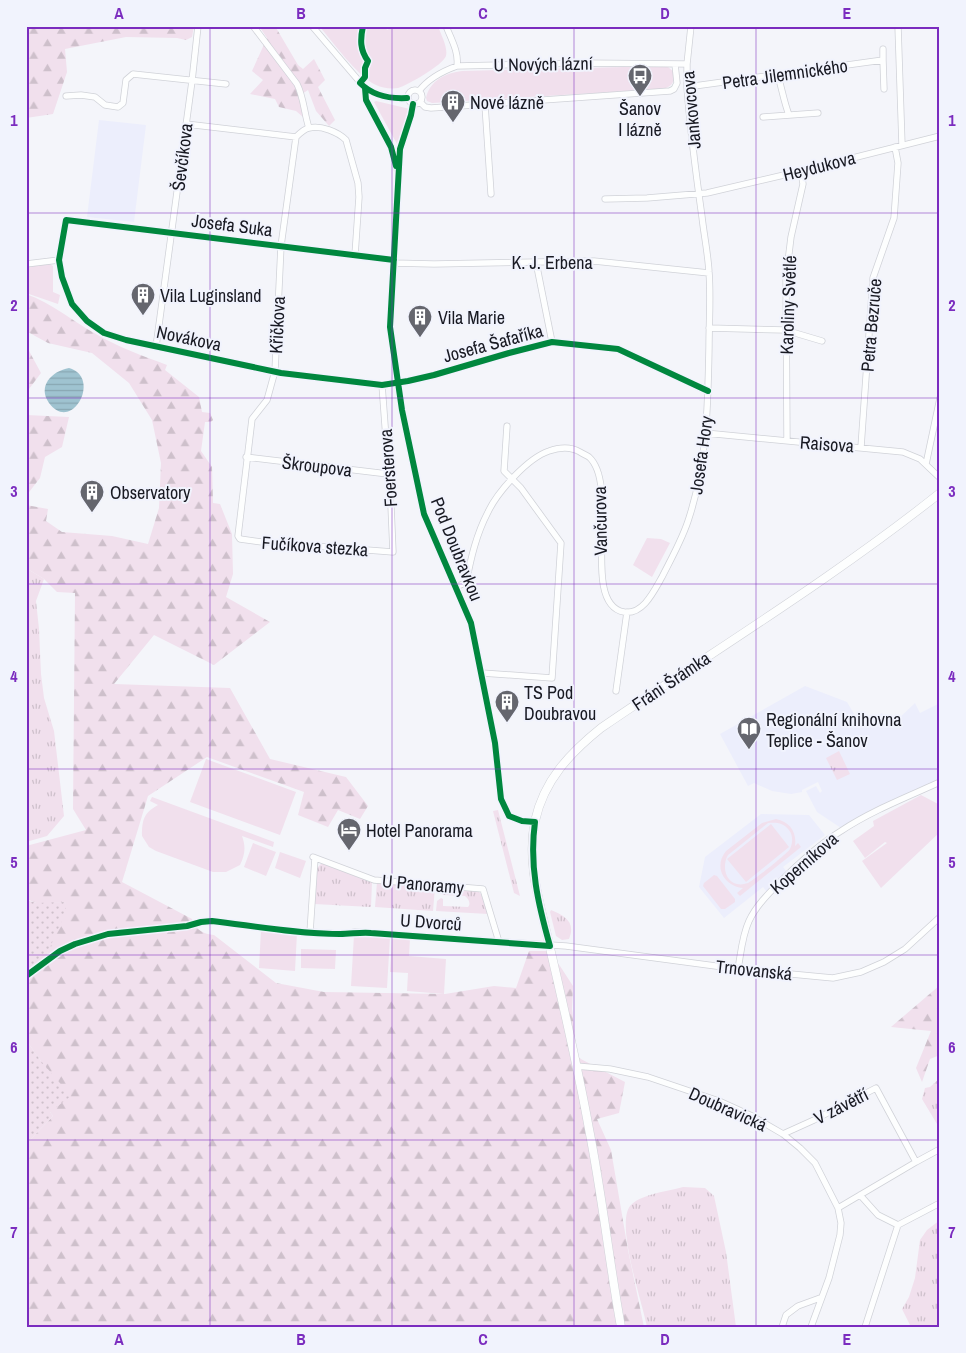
<svg xmlns="http://www.w3.org/2000/svg" width="966" height="1353" viewBox="0 0 966 1353" font-family="'Archivo Narrow',sans-serif">
	<defs>
		<pattern id="grass-tufts" width="24" height="20" patternUnits="userSpaceOnUse" patternTransform="scale(1.25)"><rect width="24" height="20" fill="#f1e0ed"/><path d="M3 7l-1-3M5 7V3M7 7l1-3M15 17l-1-3M17 17v-4M19 17l1-3" fill="none" stroke="#cec0cb"/></pattern>
		<pattern id="forest-firs" width="22" height="20" patternUnits="userSpaceOnUse" patternTransform="scale(1.25)"><rect width="22" height="20" fill="#f1e0ed"/><path d="M5 1l3.5 6h-7zM16 11l3.5 6h-7z" fill="#cec0cb"/></pattern>
		<pattern id="garden-dots" width="8" height="8" patternUnits="userSpaceOnUse" patternTransform="scale(1.25)"><rect width="8" height="8" fill="#f1e0ed"/><path d="M2 2h.1M6 6h.1" fill="none" stroke="#cec0cb" stroke-width="1.8" stroke-linecap="round"/></pattern>
		<pattern id="water-rules" width="6" height="5" patternUnits="userSpaceOnUse" patternTransform="scale(1.25)"><rect width="6" height="5" fill="#9fc3d0"/><path d="M0 2.5h6" fill="none" stroke="#88a7b2"/></pattern>
	</defs>
	<rect width="100%" height="100%" fill="#f4f5fa"/>
	<!-- built -->
	<path fill="#eceefc" d="M 99,120 L 146,125 L 134,222 L 87,217 Z
		M 805,686 L 847,702 L 860,724 L 882,713 L 884,719 L 887,721 L 896,721 L 915,703 L 920,713 L 940,703 L 940,780 L 841,828 L 817,812 L 806,791 L 816,786 L 820,793 L 822,791 L 818,782 L 802,790 L 802,792 L 791,794 L 772,791 L 754,783 L 748,786 L 720,734 Z
		M 761,814 L 809,815 L 825,835 L 783,867 L 787,872 L 767,892 L 763,887 L 724,918 L 699,887 L 705,857 Z"/>
	<!-- grass -->
	<path fill="url(#grass-tufts)" d="M 26,568 L 44,579 L 36,601 L 39,629 L 41,674 L 44,698 L 54,731 L 64,816 L 47,836 L 26,842 Z
		M 839,751 L 850,774 L 837,780 L 826,758 Z
		M 498,810 L 520,896 L 514,893 L 493,811 Z
		M 321,864 L 326,864 L 372,882 L 371,907 L 314,904 L 317,868 Z
		M 377,882 L 435,887 L 433,911 L 375,907 Z
		M 438,887 L 478,891 L 481,894 L 488,914 L 436,911 L 437,901 L 441,898 L 443,899 L 443,906 L 468,907 C 471,904 469,899 465,896 L 444,895 L 438,892 Z
		M 551,910 C 565,916 576,922 569,939 L 562,940 L 556,936 L 550,912 Z
		M 940,1078 L 940,1129 L 922,1099 L 925,1088 L 930,1087 Z
		M 683,1187 L 705,1188 L 714,1196 L 726,1252 L 736,1327 L 647,1327 C 643,1304 613,1219 632,1204 C 643,1194 669,1191 683,1187 Z
		M 940,1220 L 940,1327 L 911,1327 L 902,1309 L 909,1297 L 915,1278 L 920,1240 L 927,1230 Z"/>
	<!-- forest -->
	<path fill="url(#forest-firs)" d="M 26,26 L 194,26 L 192,37 L 186,40 L 177,38 L 126,37 L 65,49 L 67,72 L 53,114 L 26,118 Z
		M 259,26 L 275,26 L 298,65 L 303,69 L 314,59 L 325,80 L 318,87 L 335,120 L 329,126 L 316,111 L 308,90 L 299,96 L 303,117 L 296,111 L 279,107 L 275,99 L 250,94 L 263,80 L 252,71 L 267,38 Z
		M 26,294 C 52,303 72,321 96,334 C 118,347 143,356 167,365 L 165,370 L 199,397 L 202,412 L 210,413 L 213,420 L 211,422 L 205,422 L 201,451 L 212,467 L 213,503 L 220,504 L 232,534 L 233,574 L 226,597 L 270,622 L 214,665 L 154,635 L 114,684 L 230,688 L 270,759 L 346,777 L 368,806 L 360,819 L 338,810 L 328,827 L 298,815 L 304,792 L 207,757 L 148,796 L 122,882 L 192,919 C 195,930 204,934 214,935 L 276,983 L 324,992 L 445,994 L 494,986 L 516,988 L 529,951 L 547,951 L 560,966 L 573,986 L 572,1009 L 577,1057 L 625,1082 L 619,1113 L 597,1119 L 611,1150 L 628,1250 L 644,1327 L 26,1327 L 26,1144 L 53,1116 L 50,1112 L 41,1061 L 26,1040 L 26,979 L 47,963 L 47,954 L 66,902 L 39,904 L 26,899 L 26,846 L 86,830 L 73,809 L 75,593 L 57,592 L 44,579 L 26,568 L 26,505 L 48,509 L 46,521 L 62,532 L 112,536 L 148,544 L 159,508 L 161,463 L 152,420 L 129,383 L 92,353 L 48,343 L 26,331 Z
		M 28,349 L 41,373 L 26,393 L 26,350 Z
		M 26,415 L 69,417 L 62,447 L 45,457 L 40,478 L 26,496 Z
		M 940,985 L 940,1055 L 930,1059 L 922,1082 L 916,1068 L 931,1031 L 891,1027 Z"/>
	<!-- park -->
	<path fill="#f1e0ed" fill-rule="evenodd" d="M 319,26 L 385,26 L 387,30 L 395,26 L 438,26 C 441,35 448,47 446,56 C 443,65 408,85 398,88 C 391,89 382,88 376,85 C 356,75 334,43 319,26 Z
		M 665,66 L 668,67 L 674,72 C 675,82 672,87 662,89 L 432,103 L 427,101 L 426,98 C 430,80 446,73 462,71 Z
		M 376,101 L 410,109 L 397,144 L 374,102 Z
		M 48,263 L 53,266 L 53,292 L 60,295 L 58,304 L 26,293 L 26,266 Z
		M 647,538 L 661,539 L 670,543 L 652,577 L 633,565 Z
		M 206,759 L 296,792 L 280,835 L 190,802 Z
		M 921,795 L 940,805 L 940,832 L 881,888 L 862,861 L 887,843 L 885,842 L 865,858 L 853,841 L 874,826 L 873,821 Z
		M 152,797 L 274,842 L 273,847 L 242,836 C 246,847 245,855 240,865 L 226,872 L 213,872 L 156,851 L 149,847 L 142,836 C 142,819 144,813 158,805 L 150,801 Z
		M 776,819 C 790,822 797,832 795,846 L 798,843 L 801,847 L 740,896 L 737,893 L 743,888 C 724,886 713,867 726,851 L 762,823 ZM 768,823 C 776,822 784,823 789,830 C 793,835 793,843 790,849 C 788,853 753,881 748,883 C 728,890 720,869 728,855 Z
		M 771,824 L 789,847 L 746,882 L 727,859 Z
		M 253,843 L 276,852 L 266,876 L 244,867 Z
		M 280,852 L 306,861 L 300,878 L 275,868 Z
		M 714,875 L 717,876 L 735,899 L 735,902 L 725,909 L 721,909 L 703,886 L 704,883 Z
		M 261,930 L 297,933 L 295,971 L 259,968 Z
		M 354,935 L 390,937 L 387,988 L 351,986 Z
		M 392,937 L 410,938 L 409,956 L 446,959 L 444,994 L 407,991 L 408,973 L 390,972 Z
		M 301,949 L 336,950 L 335,969 L 301,968 Z"/>
	<!-- garden -->
	<path fill="url(#garden-dots)" d="M 26,900 L 37,903 L 66,902 L 64,916 L 47,954 L 47,963 L 26,979 Z
		M 26,1040 L 41,1061 L 71,1096 L 50,1112 L 53,1116 L 26,1144 Z"/>
	<!-- water -->
	<path fill="url(#water-rules)" d="M 69,368 C 102,377 72,434 49,403 C 37,386 52,371 69,368 Z"/>
	<g fill="none" stroke-linecap="round" stroke-linejoin="round">
		<defs>
			<path id="street" d="M 253,26 L 297,84 C 304,98 304,113 309,128
				M 312,26 L 365,88 C 378,96 391,98 407,98
				M 446,26 C 451,39 459,52 457,66
				M 898,26 L 902,145
				M 883,49 L 883,60
				M 778,76 C 782,89 784,102 789,115
				M 687,87 L 883,60 L 884,89
				M 365,88 L 366,100 L 391,147 L 397,169
				M408 97a7 7 0 1 1 14 0a7 7 0 1 1-14 0Z
				M 419,91 C 428,79 443,71 457,66 L 581,63 L 687,64
				M 66,96 L 81,95 L 95,97 L 105,105 L 118,107 L 123,103 L 126,80 L 133,74 L 226,84
				M 420,102 L 425,107 L 431,108 L 670,91 L 674,89 L 677,83 L 675,64
				M 413,104 L 411,115 L 400,149 L 390,327 L 402,410 L 424,514 L 471,623 L 495,743 L 501,799 L 509,816 L 522,821 L 535,822
				M 485,105 L 491,194
				M 763,117 L 818,113
				M 186,124 L 296,137
				M 296,137 L 281,246 L 275,371 L 267,400 L 252,419 L 238,536 L 240,539 L 262,542 L 393,552 L 391,506 L 382,385
				M 296,137 C 300,133 304,129 309,128 C 321,125 338,132 346,140 L 358,183 L 359,197 L 355,255
				M 605,199 L 647,198 L 707,193 L 801,171 L 940,136
				M 394,260 L 66,220 L 59,260 L 62,277 L 72,304 L 87,321 L 104,333 L 126,340 L 281,373 L 382,385 L 408,381 L 434,375 L 509,353 L 552,342 L 618,349 L 708,391
				M 536,262 L 552,342
				M 393,263 L 434,264 L 594,261 L 709,273
				M 26,264 L 59,260
				M 709,328 L 785,330 L 822,341
				M 156,347 L 192,81 L 198,26
				M 705,433 L 903,452 L 920,459 L 940,478
				M 787,441 L 786,278 L 791,237 L 803,184 L 801,171
				M 861,447 L 873,278 L 894,218 L 898,163 L 895,147
				M 246,457 L 388,474
				M 926,464 L 940,398
				M 455,587 L 466,583 C 471,558 476,535 488,512 C 498,491 528,458 549,451 C 560,447 570,446 580,452 C 583,454 586,455 589,457 C 621,486 579,604 624,612 C 643,615 654,591 662,577 C 672,557 683,538 689,518 C 707,463 708,403 709,347 C 709,322 711,297 709,272 C 708,254 704,235 702,217 C 696,174 690,130 687,87 L 687,64 L 691,26
				M 482,673 L 552,678 L 561,543 L 521,488 L 504,471 L 507,426
				M 616,691 L 627,612
				M 313,857 L 374,880 L 483,889 L 499,942
				M 315,858 L 310,932 L 342,934 L 355,932 L 371,933 L 566,946 L 738,969 L 833,978 L 861,972 L 884,962 L 905,949 L 940,917
				M 738,969 C 741,953 742,936 749,921 C 756,906 768,894 780,882 C 798,864 818,845 841,831 C 871,811 907,797 940,782
				M 576,1066 L 610,1069 L 648,1077 L 719,1101 L 752,1116 L 783,1134 L 800,1148 L 815,1163 L 838,1208 L 841,1223 L 840,1235 L 829,1278 L 811,1327
				M 783,1134 L 814,1120 L 876,1088 L 916,1162 L 838,1208
				M 916,1162 L 940,1149
				M 860,1195 L 878,1215 L 898,1225 L 865,1327
				M 898,1225 L 940,1203
				M 782,1327 L 786,1315 L 798,1306 L 820,1298"/>
			<path id="secondary" d="M 621,1327 C 609,1261 602,1194 589,1129 C 578,1068 564,1008 550,948 C 541,906 526,865 535,821 C 544,780 570,753 601,728 C 715,650 832,579 940,493"/>
		</defs>
		<!-- street casing -->
		<use href="#street" stroke="#d0d2d8" stroke-width="7"/>
		<!-- secondary casing -->
		<use href="#secondary" stroke="#d0d2d8" stroke-width="9"/>
		<!-- street -->
		<use href="#street" stroke="#fdfefe" stroke-width="5.5"/>
		<!-- secondary -->
		<use href="#secondary" stroke="#fdfefe" stroke-width="8"/>
		<defs>
			<path id="cycleway" d="M 363,26 C 360,40 360,50 368,61 L 365,68 L 365,77 L 360,83 C 373,96 389,99 407,98
				M 365,88 L 366,100 L 391,147 L 396,166
				M 394,260 L 66,220 L 59,260 L 62,277 L 72,304 L 87,321 L 104,333 L 126,340 L 281,373 L 382,385 L 408,381 L 434,375 L 509,353 L 552,342 L 618,349 L 708,391
				M 26,976 L 60,951 L 75,944 L 108,934 L 187,926 L 201,922 L 212,921 C 254,926 298,934 340,934 C 351,934 361,932 371,933 L 550,946 C 538,904 529,865 535,822 L 522,821 L 509,816 L 501,799 L 495,743 L 471,623 L 424,514 L 402,410 L 390,327 L 400,149 L 411,115 L 413,104"/>
		</defs>
		<!-- cycleway casing -->
		<use href="#cycleway" stroke="#f1f3fd" stroke-width="9"/>
		<!-- cycleway -->
		<use href="#cycleway" stroke="#00873e" stroke-width="6"/>
	</g>
	<!-- grid -->
	<path fill="none" stroke="#7b2cbf" stroke-width="1" stroke-opacity="0.55" d="M 210,26 L 210,1327M 392,26 L 392,1327M 574,26 L 574,1327M 756,26 L 756,1327M 26,213 L 940,213M 26,398 L 940,398M 26,584 L 940,584M 26,769 L 940,769M 26,955 L 940,955M 26,1140 L 940,1140"/>
	<!-- icons -->
	<defs>
		<symbol id="bus-pin" viewBox="-11 -11 22 30"><path d="M0 17L-7.5 6A9.5 9.5 0 1 1 7.5 6Z" fill="#65666e" stroke="#f1f3fd"/><path d="M-5-6H5V4H4V6H2V4H-2V6H-4V4H-5ZM-3.5-4V0h7V-4ZM-3.5 1.2v1.5H-2V1.2ZM2 1.2v1.5H3.5V1.2Z" fill="#fff"/></symbol>
		<symbol id="building-pin" viewBox="-11 -11 22 30"><path d="M0 17L-7.5 6A9.5 9.5 0 1 1 7.5 6Z" fill="#65666e" stroke="#f1f3fd"/><path d="M-4-6H4V6H1V3H-1V6H-4ZM-2.5-4.3h1.7v1.8h-1.7ZM.8-4.3h1.7v1.8H.8ZM-2.5-1h1.7V.8h-1.7ZM.8-1h1.7V.8H.8Z" fill="#fff"/></symbol>
		<symbol id="library-pin" viewBox="-11 -11 22 30"><path d="M0 17L-7.5 6A9.5 9.5 0 1 1 7.5 6Z" fill="#65666e" stroke="#f1f3fd"/><path d="M-6-4Q-3-5.5-.7-3.5V5Q-3 3-6 4ZM6-4Q3-5.5 .7-3.5V5Q3 3 6 4Z" fill="#fff"/></symbol>
		<symbol id="hotel-pin" viewBox="-11 -11 22 30"><path d="M0 17L-7.5 6A9.5 9.5 0 1 1 7.5 6Z" fill="#65666e" stroke="#f1f3fd"/><path d="M-6-4.5h1.5V1H6V5H4.5V3h-9V5H-6ZM-4 0a1.8 1.8 0 1 1 3.6 0ZM.5 0V-2.5h3Q6-2.5 6 0Z" fill="#fff"/></symbol>
	</defs>
	<g fill-rule="evenodd">
		<use href="#bus-pin" x="626" y="62" width="28" height="38"/>
		<use href="#building-pin" x="439" y="88" width="28" height="38"/>
		<use href="#building-pin" x="129" y="281" width="28" height="38"/>
		<use href="#building-pin" x="406" y="303" width="28" height="38"/>
		<use href="#building-pin" x="78" y="478" width="28" height="38"/>
		<use href="#building-pin" x="493" y="688" width="28" height="38"/>
		<use href="#library-pin" x="735" y="715" width="28" height="38"/>
		<use href="#hotel-pin" x="335" y="816" width="28" height="38"/>
	</g>
	<g text-anchor="middle" dominant-baseline="central" stroke-width="4" stroke-linejoin="round" paint-order="stroke">
		<!-- street labels -->
		<g font-size="18" fill="#181922" stroke="#f1f3fd">
			<text transform="translate(543 64) rotate(-1)">U Nových lázní</text>
			<text transform="translate(785 74) rotate(-8)">Petra Jilemnického</text>
			<text transform="translate(691 110) rotate(-95)">Jankovcova</text>
			<text transform="translate(182 157) rotate(-83)">Ševčíkova</text>
			<text transform="translate(819 166) rotate(-14)">Heydukova</text>
			<text transform="translate(232 225) rotate(7)">Josefa Suka</text>
			<text x="552" y="262">K. J. Erbena</text>
			<text transform="translate(788 305) rotate(-88)">Karoliny Světlé</text>
			<text transform="translate(277 325) rotate(-87)">Křičkova</text>
			<text transform="translate(871 325) rotate(-85)">Petra Bezruče</text>
			<text transform="translate(189 338) rotate(12)">Novákova</text>
			<text transform="translate(493 343) rotate(-15)">Josefa Šafaříka</text>
			<text transform="translate(827 444) rotate(4)">Raisova</text>
			<text transform="translate(701 455) rotate(-82)">Josefa Hory</text>
			<text transform="translate(317 466) rotate(7)">Škroupova</text>
			<text transform="translate(388 468) rotate(-94)">Foersterova</text>
			<text transform="translate(600 521) rotate(-91)">Vančurova</text>
			<text transform="translate(315 546) rotate(4)">Fučíkova stezka</text>
			<text transform="translate(457 549) rotate(68)">Pod Doubravkou</text>
			<text transform="translate(671 681) rotate(-34)">Fráni Šrámka</text>
			<text transform="translate(804 863) rotate(-41)">Koperníkova</text>
			<text transform="translate(423 884) rotate(5)">U Panoramy</text>
			<text transform="translate(431 922) rotate(4)">U Dvorců</text>
			<text transform="translate(754 970) rotate(6)">Trnovanská</text>
			<text transform="translate(841 1106) rotate(-27)">V závětří</text>
			<text transform="translate(728 1109) rotate(24)">Doubravická</text>
		</g>
		<!-- poi labels -->
		<g font-size="18" fill="#181922" stroke="#f1f3fd" text-anchor="start">
			<text x="470" y="102">Nové lázně</text>
			<text x="640" y="108" text-anchor="middle">Šanov<tspan x="640" dy="21">I lázně</tspan></text>
			<text x="160" y="295">Vila Luginsland</text>
			<text x="438" y="317">Vila Marie</text>
			<text x="110" y="492">Observatory</text>
			<text x="524" y="692">TS Pod<tspan x="524" dy="21">Doubravou</tspan></text>
			<text x="766" y="719">Regionální knihovna<tspan x="766" dy="21">Teplice - Šanov</tspan></text>
			<text x="366" y="830">Hotel Panorama</text>
		</g>
	</g>
	<!-- border -->
	<rect width="966" height="1353" fill="none" stroke="#f1f3fd" stroke-width="55"/>
	<rect x="28" y="28" width="910" height="1298" fill="none" stroke="#7b2cbf" stroke-width="2"/>
	<g font-size="16" text-anchor="middle" font-weight="bold" fill="#7b2cbf">
		<text x="119" y="19">A</text>
		<text x="301" y="19">B</text>
		<text x="483" y="19">C</text>
		<text x="665" y="19">D</text>
		<text x="847" y="19">E</text>
		<text x="14" y="126">1</text>
		<text x="952" y="126">1</text>
		<text x="14" y="311">2</text>
		<text x="952" y="311">2</text>
		<text x="14" y="497">3</text>
		<text x="952" y="497">3</text>
		<text x="14" y="682">4</text>
		<text x="952" y="682">4</text>
		<text x="14" y="868">5</text>
		<text x="952" y="868">5</text>
		<text x="14" y="1053">6</text>
		<text x="952" y="1053">6</text>
		<text x="14" y="1238">7</text>
		<text x="952" y="1238">7</text>
		<text x="119" y="1345">A</text>
		<text x="301" y="1345">B</text>
		<text x="483" y="1345">C</text>
		<text x="665" y="1345">D</text>
		<text x="847" y="1345">E</text>
	</g>
</svg>
